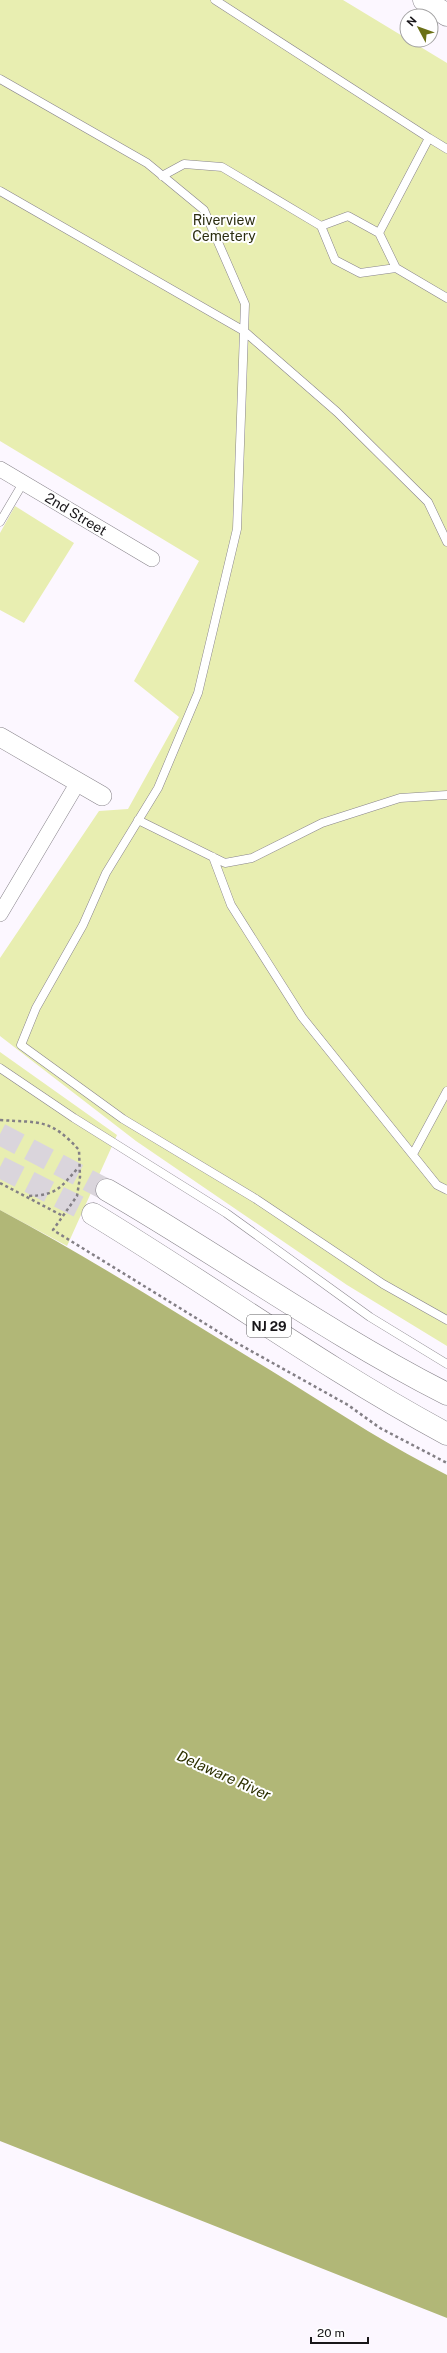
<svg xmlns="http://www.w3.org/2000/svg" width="447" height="2353" viewBox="0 0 447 2353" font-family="'Public Sans',sans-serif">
	<rect width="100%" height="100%" fill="#fcf7ff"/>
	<!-- green -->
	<path fill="#e8eeb1" d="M 0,0 L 343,0 L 447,63 L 447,1346 L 347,1285 L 136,1141 L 0,1036 L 0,958 L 99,811 L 128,809 L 179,717 L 134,681 L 199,561 L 0,441 Z
		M 15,506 L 74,543 L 24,623 L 0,610 L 0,533 Z
		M 0,1052 L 117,1135 L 67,1246 L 0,1210 Z"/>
	<!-- water -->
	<path fill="#b1b777" d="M 0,1210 C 99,1263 194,1324 291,1383 C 342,1415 393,1448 447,1475 L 447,2318 L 0,2141 Z"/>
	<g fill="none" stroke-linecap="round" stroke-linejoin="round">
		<!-- motorway-tunnel -->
		<path stroke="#dad5dc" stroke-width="22" stroke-dasharray="22 11" stroke-linecap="butt" d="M 0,1134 L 107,1190
			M 0,1167 L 93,1214"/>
		<defs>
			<path id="service" d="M 215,0 L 429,138 L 379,233
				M 0,79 L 147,163 L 204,210 L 245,304 L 237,529 L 198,693 L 158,788 L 106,873 L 83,925 L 36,1008 L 21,1045 L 123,1119 L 256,1199 L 383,1284 L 447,1320
				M 429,138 L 447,149
				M 162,176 L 184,164 L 222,167 L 321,226 L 335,260 L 360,273 L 396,268 L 447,298
				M 0,191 L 244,331 L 337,412 L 428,502 L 447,542
				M 321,226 L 348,216 L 379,233 L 396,268
				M 0,522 L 23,483
				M 138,820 L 225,863 L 252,858 L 322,823 L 400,798 L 447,795
				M 213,857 L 231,905 L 302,1017 L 437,1185 L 447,1190
				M 0,1068 L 74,1118 L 226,1213 L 370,1317 L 447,1364
				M 413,1154 L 447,1091"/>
			<path id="minor" d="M 0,469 L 152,559
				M 0,914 L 77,784"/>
			<path id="tertiary" d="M 0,737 L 102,796"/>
			<path id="trunk" d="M 424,0 L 447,15"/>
			<path id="motorway" d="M 107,1190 C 221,1256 329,1334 447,1394
				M 93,1214 C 212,1286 324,1368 447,1434"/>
		</defs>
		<!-- service casing -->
		<use href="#service" stroke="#88848b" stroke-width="9"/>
		<!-- minor casing -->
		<use href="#minor" stroke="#88848b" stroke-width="16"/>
		<!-- tertiary casing -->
		<use href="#tertiary" stroke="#88848b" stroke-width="20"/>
		<!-- trunk casing -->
		<use href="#trunk" stroke="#88848b" stroke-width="23"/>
		<!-- motorway casing -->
		<use href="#motorway" stroke="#88848b" stroke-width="23"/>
		<!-- path -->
		<path stroke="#837f85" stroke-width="2.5" stroke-dasharray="3 3" stroke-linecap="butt" d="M 0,1120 C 40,1123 50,1118 79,1150 L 80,1177 L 77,1196 L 53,1230 L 235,1342 L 348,1405 L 380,1428 L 447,1463
			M 0,1183 L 63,1216
			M 29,1196 C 57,1195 60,1188 78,1168"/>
		<!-- service -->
		<use href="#service" stroke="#fff" stroke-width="8"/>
		<!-- minor -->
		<use href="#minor" stroke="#fff" stroke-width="15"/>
		<!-- tertiary -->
		<use href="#tertiary" stroke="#fff" stroke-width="19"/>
		<!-- trunk -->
		<use href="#trunk" stroke="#fff" stroke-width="22"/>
		<!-- motorway -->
		<use href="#motorway" stroke="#fff" stroke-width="22"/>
	</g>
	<g text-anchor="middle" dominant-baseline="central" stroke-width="4" stroke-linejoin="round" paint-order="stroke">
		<!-- shield labels -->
		<rect fill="#fff" stroke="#5d5c5e" stroke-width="1" x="247" y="1315" width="44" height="22" rx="3"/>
		<g font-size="13" font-weight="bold" fill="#181619">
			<text x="269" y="1326">NJ 29</text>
		</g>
		<!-- park labels -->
		<g font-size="14" fill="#2b2d10" stroke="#fff">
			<text x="224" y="220">Riverview<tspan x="224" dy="16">Cemetery</tspan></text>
		</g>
		<!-- street labels -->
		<g font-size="14" fill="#181619" stroke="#fff">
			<text transform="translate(76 514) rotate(31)">2nd Street</text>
		</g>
		<!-- water labels -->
		<g font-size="15" font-style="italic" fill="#2d3000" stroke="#fff">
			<text transform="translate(224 1775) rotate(24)">Delaware River</text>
		</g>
	</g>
	<!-- north arrow -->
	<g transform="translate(419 28) rotate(311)"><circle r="19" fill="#ffffff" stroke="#a3a2a3"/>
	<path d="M0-3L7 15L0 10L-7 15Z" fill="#6b7016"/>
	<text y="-6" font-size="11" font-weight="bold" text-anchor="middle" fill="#181619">N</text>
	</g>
	<!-- scale -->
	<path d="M311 2337v6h57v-6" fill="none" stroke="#181619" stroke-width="2"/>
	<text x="317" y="2337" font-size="12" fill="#181619" stroke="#ffffff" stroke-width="3" paint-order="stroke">20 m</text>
</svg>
